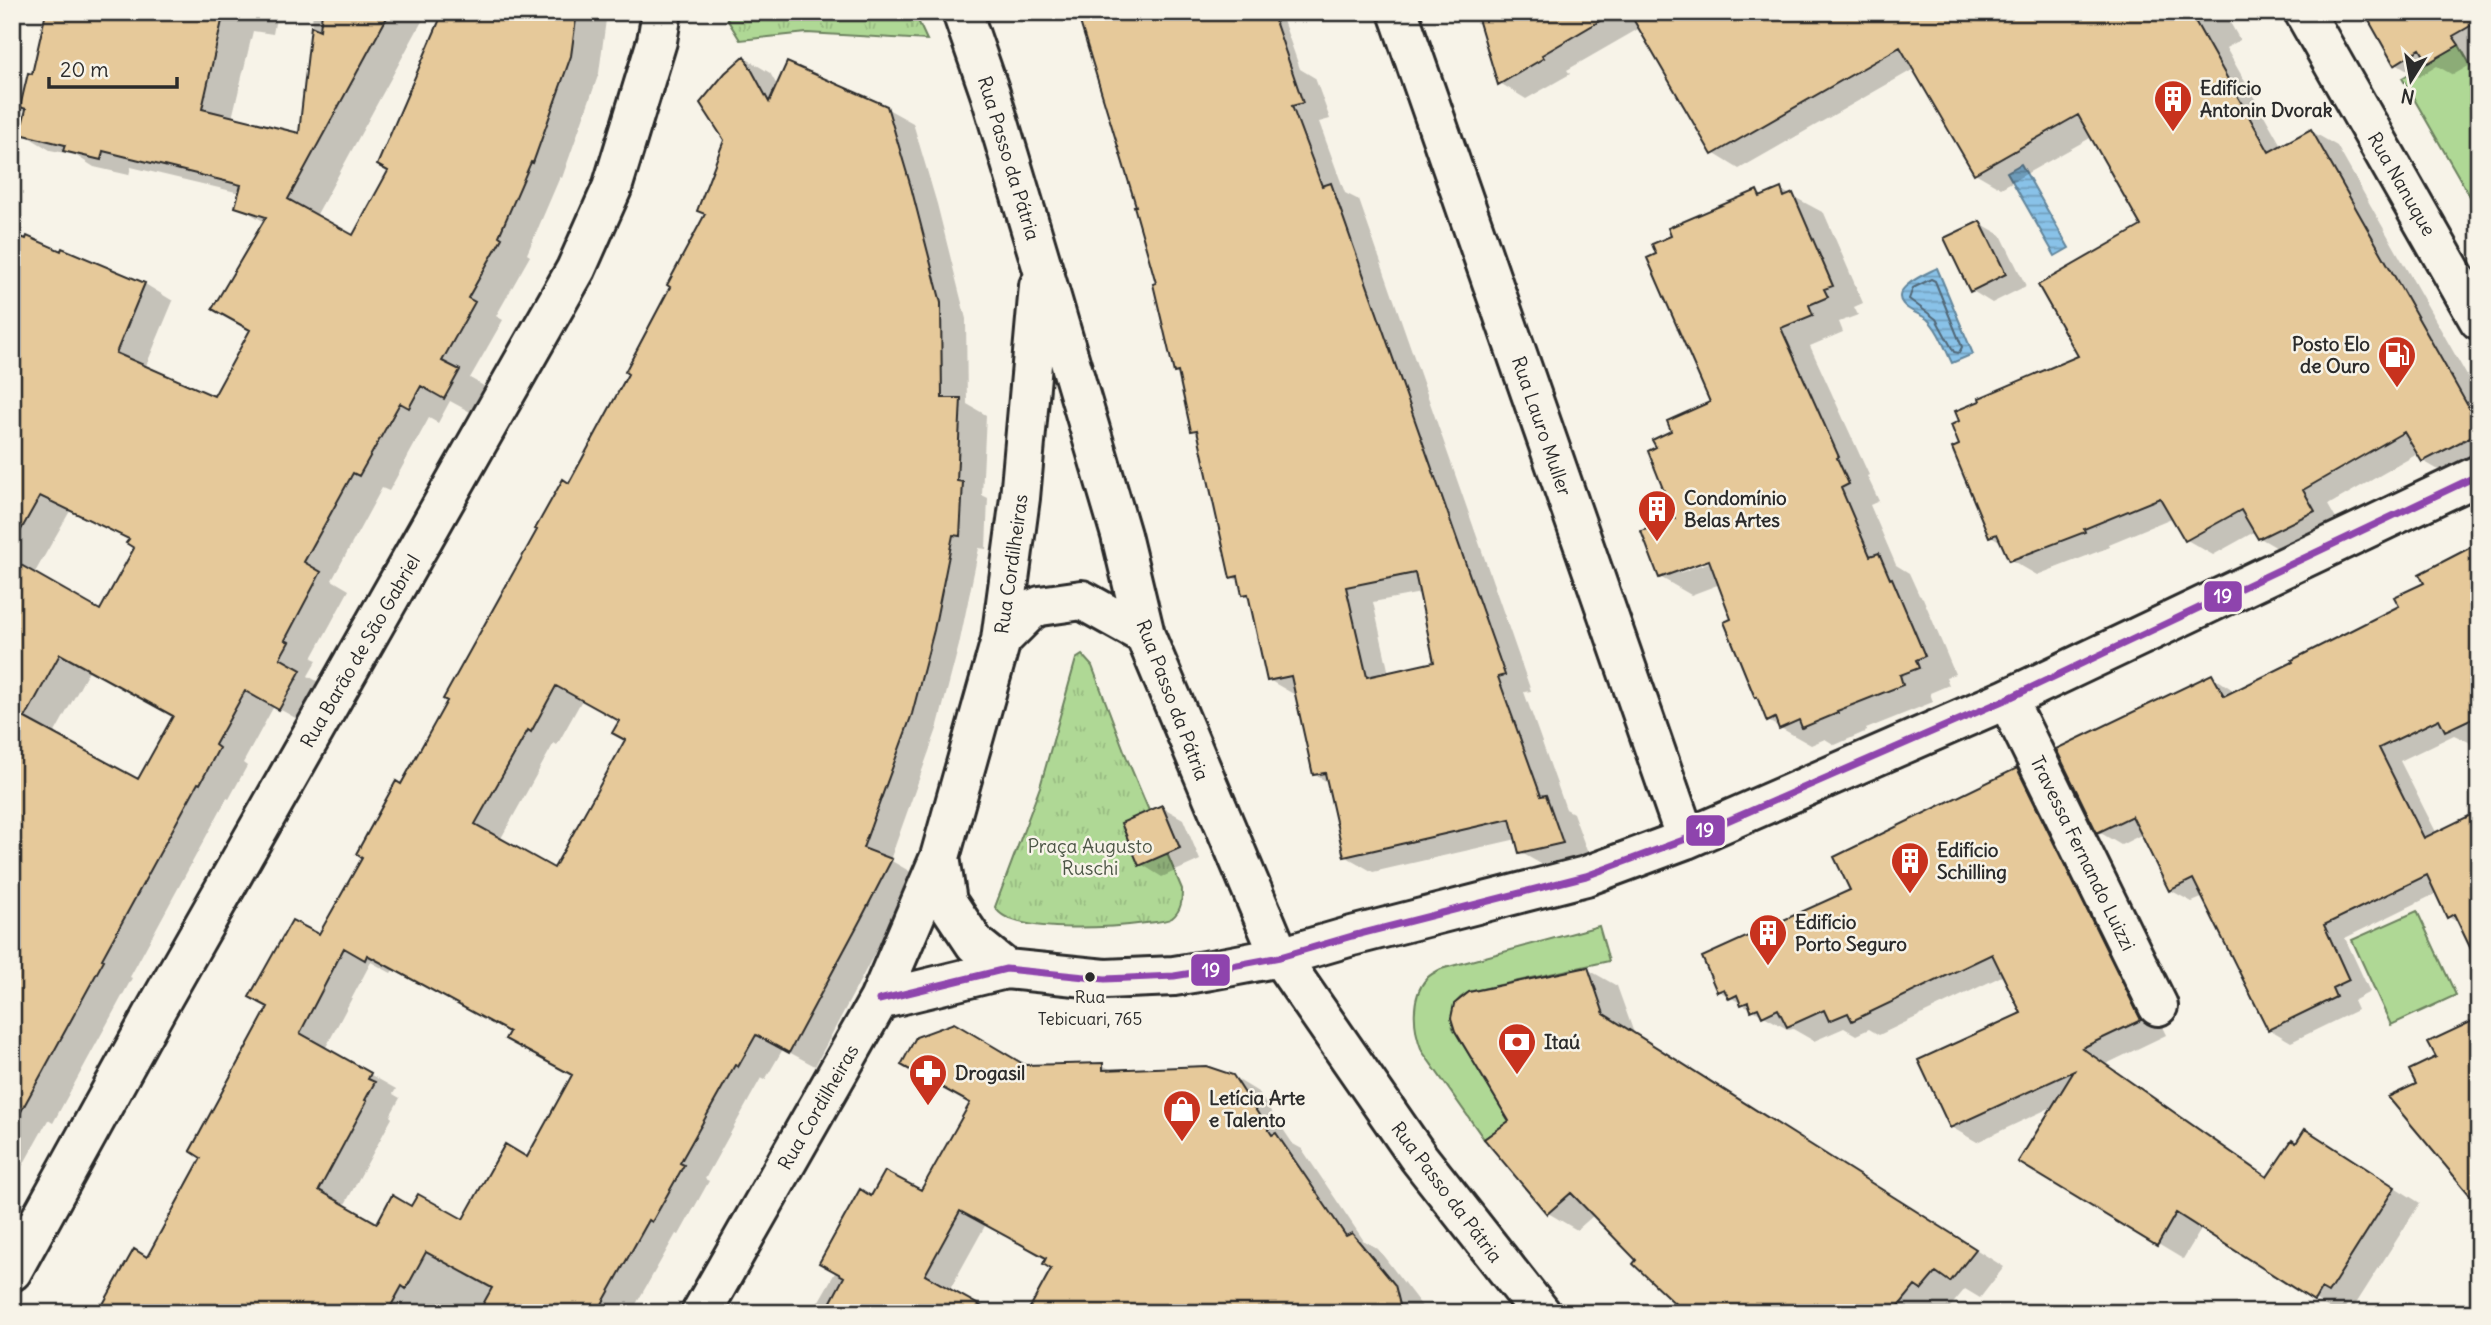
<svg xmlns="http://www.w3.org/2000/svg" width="2491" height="1325" viewBox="0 0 2491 1325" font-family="Delius,sans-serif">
	<defs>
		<pattern id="grass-tufts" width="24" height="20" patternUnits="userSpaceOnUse" patternTransform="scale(1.75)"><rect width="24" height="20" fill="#afd895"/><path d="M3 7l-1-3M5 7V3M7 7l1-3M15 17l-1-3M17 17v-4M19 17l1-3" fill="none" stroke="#97ba81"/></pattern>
		<pattern id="water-rules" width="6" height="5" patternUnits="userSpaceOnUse" patternTransform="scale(1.75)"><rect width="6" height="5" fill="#89c2e8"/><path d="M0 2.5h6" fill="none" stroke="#709ebc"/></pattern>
	</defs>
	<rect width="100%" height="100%" fill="#f7f3e8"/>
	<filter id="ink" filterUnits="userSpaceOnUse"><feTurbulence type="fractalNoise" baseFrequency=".0143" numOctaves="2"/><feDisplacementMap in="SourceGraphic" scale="14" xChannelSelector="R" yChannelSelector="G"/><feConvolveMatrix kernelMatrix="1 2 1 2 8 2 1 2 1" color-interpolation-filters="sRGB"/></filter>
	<g filter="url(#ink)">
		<!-- grass -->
		<path fill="url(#grass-tufts)" stroke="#6d8260" stroke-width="2" d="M 729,12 L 914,12 L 927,40 L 807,33 L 740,40 L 727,19 Z
			M 1082,655 L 1092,666 L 1128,761 L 1182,889 C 1182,900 1182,910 1172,918 C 1165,922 1154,922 1146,923 C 1116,927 1010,936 995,907 L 1040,787 L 1076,659 Z"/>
		<!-- garden -->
		<path fill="#afd895" stroke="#6d8260" stroke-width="2" d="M 2459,45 L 2479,80 L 2479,212 L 2402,78 Z
			M 2417,911 L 2456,995 L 2391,1025 L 2352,940 Z
			M 1599,926 L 1609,961 L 1473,991 C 1455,997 1449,1009 1453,1028 L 1509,1121 L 1484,1139 L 1422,1051 C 1413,1029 1410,997 1427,978 C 1430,975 1437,971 1441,969 Z"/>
		<!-- water -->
		<path fill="url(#water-rules)" stroke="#63869c" stroke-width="2" d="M 2021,164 L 2069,248 L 2055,256 L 2007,172 Z
			M 1937,268 L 1973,354 L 1952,363 C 1945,349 1939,330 1927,319 C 1920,314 1908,311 1903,304 C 1889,288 1928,273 1937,268 Z"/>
		<!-- shadow -->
		<path fill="#0003" fill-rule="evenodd" d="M 48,12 L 277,12 L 273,34 L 253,31 L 232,118 L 301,135 L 313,12 L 427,12 L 316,216 L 354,237 L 390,171 L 445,12 L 607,12 L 599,73 L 562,178 L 560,177 L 527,254 L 530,256 L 496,316 L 503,320 L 470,378 L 487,388 L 474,414 L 450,401 L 438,423 L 429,418 L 389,491 L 382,488 L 332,580 L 349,590 L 312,658 L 317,660 L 308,676 L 329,688 L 308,725 L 274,706 L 243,763 L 247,766 L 229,799 L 227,798 L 130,977 L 132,978 L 53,1123 L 48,1120 L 12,1185 L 12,236 L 62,253 L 63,250 L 145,284 L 173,301 L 145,368 L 214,398 L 252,330 L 265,222 L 237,206 L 240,193 L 131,167 L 129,175 L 94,167 L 75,155 L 50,150 L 22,133 ZM 70,511 L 130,540 L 136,547 L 101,613 L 34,574 ZM 90,669 L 175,716 L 138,782 L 53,736 Z
			M 1079,12 L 1280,12 L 1300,69 L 1315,78 L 1330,119 L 1319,122 L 1345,193 L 1359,200 L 1531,691 L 1524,692 L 1566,809 L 1573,813 L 1590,859 L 1548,868 L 1520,852 L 1517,839 L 1373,872 L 1345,856 L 1329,783 L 1314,774 L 1297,696 L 1269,680 L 1250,598 L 1243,594 L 1241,582 L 1231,577 L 1200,434 L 1193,430 L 1180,374 L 1176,371 L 1158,284 L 1138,208 ZM 1421,593 L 1436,664 L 1389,674 L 1373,602 Z
			M 1478,12 L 2224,12 L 2240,40 L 2226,48 L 2282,147 L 2311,131 L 2337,146 L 2479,397 L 2479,461 L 2449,476 L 2423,461 L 2419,453 L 2328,505 L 2340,526 L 2286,553 L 2260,538 L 2256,531 L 2213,555 L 2187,540 L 2174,517 L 2109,544 L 2110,547 L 2037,575 L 2011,560 L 2003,543 L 1991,536 L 2081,357 L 2143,227 L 2092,137 L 2001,188 L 1975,173 L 1914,69 L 1739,169 L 1713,153 L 1640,28 L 1567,70 L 1570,74 L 1526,99 L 1500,83 Z
			M 2479,12 L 2479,60 L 2453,75 L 2437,66 L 2419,77 L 2396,63 Z
			M 745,58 L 770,73 L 778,87 L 886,108 L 913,123 L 937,204 L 966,319 L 967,404 L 986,415 L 982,495 L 988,498 L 986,549 L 979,548 L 959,645 L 937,729 L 890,860 L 916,875 L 815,1066 L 783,1049 L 765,1080 L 761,1078 L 705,1179 L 709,1181 L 679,1235 L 676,1234 L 631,1313 L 103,1313 L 148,1259 L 320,937 L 630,373 L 706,214 ZM 582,700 L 621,721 L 627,739 L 555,870 L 500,840 L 554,743 L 557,745 ZM 371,962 L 391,973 L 394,969 L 511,1032 L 574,1075 L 528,1159 L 464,1221 L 412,1208 L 377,1225 L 344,1206 L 392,1118 L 390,1116 L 400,1098 L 393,1094 L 396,1089 L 325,1049 Z
			M 1781,190 L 1824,213 L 1863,303 L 1854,307 L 1858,315 L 1839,322 L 1843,332 L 1810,346 L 1869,475 L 1867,476 L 1879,501 L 1870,505 L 1896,565 L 1909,573 L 1919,595 L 1923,598 L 1955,674 L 1946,677 L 1949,685 L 1930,693 L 1933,702 L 1866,729 L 1867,731 L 1835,745 L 1825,739 L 1811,745 L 1768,721 L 1760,699 L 1756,697 L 1733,620 L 1720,584 L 1691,595 L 1660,577 L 1677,520 L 1674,432 L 1713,403 L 1756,192 L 1765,197 ZM 1717,555 L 1718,559 L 1679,573 L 1679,569 Z
			M 1980,223 L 2001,235 L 2026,286 L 1992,303 L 1971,290 Z
			M 2479,545 L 2479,762 L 2469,742 L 2454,735 L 2400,761 L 2437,834 L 2460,923 L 2448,917 L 2437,893 L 2345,938 L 2370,992 L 2353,1001 L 2357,1010 L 2291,1042 L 2269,1029 L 2204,897 L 2192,902 L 2170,890 L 2143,834 L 2121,845 L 2099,832 L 2212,676 L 2236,692 L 2402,607 L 2426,584 Z
			M 2017,770 L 2043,785 L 2166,1035 L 2106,1064 L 2269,1177 L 2297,1145 L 2331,1147 L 2420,1203 L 2354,1307 L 2348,1303 L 2342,1313 L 2337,1313 L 2202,1228 L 2183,1259 L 2158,1244 L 2054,1106 L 1977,1142 L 1951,1127 L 2023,1014 L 2004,975 L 1879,1035 L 1869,1029 L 1856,1035 L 1844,1028 L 1814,1041 L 1793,1029 L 1789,1030 L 1719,991 Z
			M 1162,807 L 1183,819 L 1200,860 L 1162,877 L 1141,864 Z
			M 1587,969 L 1617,986 L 1634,1033 L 2004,1267 L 1980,1298 L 1965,1289 L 1945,1313 L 1689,1313 L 1594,1215 L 1577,1230 L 1548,1213 L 1511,1121 Z
			M 2479,1011 L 2479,1203 L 2418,1084 L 2438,1058 L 2473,1023 L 2469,1016 Z
			M 1102,1065 L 1114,1071 L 1232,1076 L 1258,1092 L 1293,1144 L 1302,1149 L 1364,1241 L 1378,1249 L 1421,1305 L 1423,1313 L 1029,1313 L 1053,1268 L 1048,1258 L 986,1224 L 949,1291 L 990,1313 L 812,1313 L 836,1271 L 872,1198 L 922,1193 L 1025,1067 Z
			M 2445,1306 L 2458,1313 L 2441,1313 Z
			M 2464,1307 L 2474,1313 L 2460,1313 Z"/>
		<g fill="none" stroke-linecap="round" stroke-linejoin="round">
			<!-- shore -->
			<path stroke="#516777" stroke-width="2" d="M 1931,279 L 1935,281 L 1962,347 L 1959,353 L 1954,352 L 1936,319 L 1909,299 L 1913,288 Z"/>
		</g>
		<!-- building -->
		<path fill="#e6c99a" stroke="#2b2b2b" stroke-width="2" fill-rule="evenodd" d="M 46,12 L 224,12 L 202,109 L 299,133 L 311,26 L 320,30 L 322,12 L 390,12 L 288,199 L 353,235 L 388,171 L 377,165 L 443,12 L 577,12 L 571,56 L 533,163 L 531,162 L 499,236 L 502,238 L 468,298 L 475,302 L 442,361 L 460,370 L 444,399 L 421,386 L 409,408 L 400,403 L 359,476 L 353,473 L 304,562 L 321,572 L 285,640 L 289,642 L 280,658 L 301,670 L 279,710 L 245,691 L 215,745 L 219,748 L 200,784 L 198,783 L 102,959 L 104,960 L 12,1128 L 12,560 L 100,610 L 134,548 L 126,543 L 129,539 L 40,496 L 12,546 L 12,234 L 26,239 L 27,236 L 61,251 L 62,248 L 145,283 L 116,353 L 214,396 L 250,330 L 212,309 L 266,217 L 235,207 L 241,185 L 103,151 L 101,160 L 63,151 L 65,145 L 20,134 L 26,109 L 20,107 L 28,73 L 32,74 ZM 60,654 L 173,716 L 138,779 L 25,718 Z
			M 1077,12 L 1272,12 L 1303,103 L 1292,106 L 1322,186 L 1331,183 L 1505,675 L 1498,677 L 1541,796 L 1546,795 L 1563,843 L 1519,853 L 1510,819 L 1344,857 L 1325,773 L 1313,775 L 1291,676 L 1267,681 L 1248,594 L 1242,595 L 1238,576 L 1230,578 L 1197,430 L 1191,431 L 1178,372 L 1174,373 L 1153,284 L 1156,283 L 1134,206 L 1136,206 ZM 1415,573 L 1434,662 L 1367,677 L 1346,587 Z
			M 1476,12 L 1615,12 L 1542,55 L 1544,58 L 1498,85 Z
			M 1629,12 L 2190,12 L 2269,152 L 2311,129 L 2477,422 L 2472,436 L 2422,462 L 2404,432 L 2303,490 L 2315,511 L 2258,539 L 2241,510 L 2185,541 L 2160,498 L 2084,529 L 2085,532 L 2009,561 L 1997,534 L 1989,537 L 1952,448 L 1959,445 L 1951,425 L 1959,421 L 1955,411 L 1980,401 L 1979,398 L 2078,356 L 2038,285 L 2141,226 L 2078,115 L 1974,174 L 1900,47 L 1712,155 Z
			M 2364,12 L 2479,12 L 2479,21 L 2453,36 L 2459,45 L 2428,63 L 2420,49 L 2394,65 Z
			M 744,56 L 769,102 L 787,62 L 887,106 L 911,187 L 941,303 L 942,398 L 961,398 L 957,481 L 963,482 L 960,536 L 953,535 L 934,630 L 912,714 L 863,848 L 892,859 L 862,917 L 789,1053 L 756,1035 L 738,1067 L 735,1065 L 680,1163 L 684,1165 L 652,1222 L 649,1220 L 597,1313 L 478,1313 L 492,1288 L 426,1252 L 406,1289 L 402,1286 L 387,1313 L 98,1313 L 134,1249 L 147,1257 L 201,1158 L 190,1151 L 268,1007 L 249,997 L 292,920 L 319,934 L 362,858 L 356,854 L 396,781 L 401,784 L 447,701 L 443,699 L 537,530 L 535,529 L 563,479 L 569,483 L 628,374 L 625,372 L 670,287 L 667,285 L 705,214 L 697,211 L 724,140 L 700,103 L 725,73 ZM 556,686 L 619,721 L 612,733 L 625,740 L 554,868 L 475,824 L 528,730 L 531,732 ZM 344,948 L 365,960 L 367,955 L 509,1032 L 505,1039 L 572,1075 L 527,1157 L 505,1144 L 463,1219 L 418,1194 L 411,1206 L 392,1195 L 377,1223 L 319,1190 L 367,1101 L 365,1100 L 375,1082 L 368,1079 L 371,1073 L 300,1033 Z
			M 1781,188 L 1784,197 L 1793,193 L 1833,286 L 1824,289 L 1828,297 L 1809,305 L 1813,315 L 1781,328 L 1839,457 L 1837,458 L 1849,484 L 1841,488 L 1870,556 L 1879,553 L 1890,579 L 1892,578 L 1925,656 L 1916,660 L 1919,668 L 1900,675 L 1903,685 L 1837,711 L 1838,713 L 1802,728 L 1799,720 L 1779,729 L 1775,718 L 1767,722 L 1757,697 L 1755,698 L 1724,622 L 1731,619 L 1709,560 L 1659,578 L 1641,531 L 1675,519 L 1648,451 L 1656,447 L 1652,440 L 1671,431 L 1667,421 L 1710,402 L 1647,258 L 1656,254 L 1652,244 L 1671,236 L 1668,228 L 1757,190 L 1760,197 Z
			M 1980,221 L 2006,274 L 1970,292 L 1944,238 Z
			M 2479,543 L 2479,715 L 2445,731 L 2439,719 L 2379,748 L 2424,838 L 2479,811 L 2479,966 L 2454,914 L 2447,918 L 2427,875 L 2324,925 L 2349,980 L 2332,988 L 2336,997 L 2268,1030 L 2193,879 L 2169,891 L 2132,816 L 2097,833 L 2056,749 L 2212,674 L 2224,696 L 2293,662 L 2292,660 L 2399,606 L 2394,597 L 2424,583 L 2419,574 Z
			M 2017,768 L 2141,1020 L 2082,1048 L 2267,1177 L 2292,1140 L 2296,1143 L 2305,1129 L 2395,1187 L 2328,1293 L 2321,1289 L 2314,1301 L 2176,1213 L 2157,1246 L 2018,1162 L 2074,1071 L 1950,1128 L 1918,1060 L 2021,1013 L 1992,954 L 1852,1021 L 1848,1013 L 1829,1021 L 1824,1010 L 1787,1027 L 1778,1009 L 1762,1017 L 1758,1008 L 1751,1011 L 1748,1002 L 1741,1005 L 1737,995 L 1729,999 L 1724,989 L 1717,992 L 1702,957 L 1850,890 L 1834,857 Z
			M 1162,805 L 1180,848 L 1139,866 L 1121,823 Z
			M 1588,967 L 1604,1014 L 1976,1249 L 1950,1282 L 1936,1272 L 1921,1290 L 1915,1286 L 1893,1313 L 1685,1313 L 1633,1264 L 1636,1260 L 1571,1193 L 1547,1214 L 1484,1139 L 1509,1121 L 1455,1031 L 1451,1018 L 1454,1004 L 1469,992 Z
			M 2479,1018 L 2479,1206 L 2388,1097 L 2416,1084 L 2409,1070 L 2436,1057 L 2428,1042 Z
			M 954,1023 L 1025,1065 L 1103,1063 L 1103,1070 L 1206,1066 L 1233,1075 L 1272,1135 L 1276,1133 L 1346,1236 L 1352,1233 L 1395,1285 L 1402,1313 L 1027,1313 L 1051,1269 L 1043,1264 L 1046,1258 L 960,1211 L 925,1275 L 993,1313 L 825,1313 L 844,1277 L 819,1263 L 860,1189 L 871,1196 L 885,1171 L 921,1190 L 970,1103 L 901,1065 L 916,1037 Z"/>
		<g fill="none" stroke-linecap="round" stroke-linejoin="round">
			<defs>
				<path id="minor" d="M 962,12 L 990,93 L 1041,263 L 1121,535 L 1145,635 L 1280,957 L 1419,1158 L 1541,1313
					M 1398,12 L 1686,839
					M 2304,12 L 2479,320
					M 1001,640 L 1031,610 L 1040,606 L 1082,600 L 1145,635
					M 2007,699 L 2158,1006
					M 940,857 L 947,902 L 975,944 L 1006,969
					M 879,1000 L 1006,969 L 1105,979 L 1174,976 L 1211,970 L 1280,957 L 1352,936 L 1586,876 L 1686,839 L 2007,699 L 2479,475
					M 12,1271 L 158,1006 L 576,269 L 612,188 L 657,41 L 662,12
					M 701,1313 L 879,1000 L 940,857 L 1001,640 L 1020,498 L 1039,286"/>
			</defs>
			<!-- minor casing -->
			<use href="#minor" stroke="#2b2b2b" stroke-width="44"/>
			<!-- minor -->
			<use href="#minor" stroke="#f7f3e8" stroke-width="38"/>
			<defs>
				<path id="bus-1" d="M 879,1000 L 1006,969 L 1105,979 L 1174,976 L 1211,970 L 1280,957 L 1352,936 L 1586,876 L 1686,839 L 2007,699 L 2479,475"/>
			</defs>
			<!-- bus-1 casing -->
			<use href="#bus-1" stroke="#f7f3e8" stroke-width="12"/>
			<!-- bus-1 -->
			<use href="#bus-1" stroke="#8e44ad" stroke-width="7"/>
		</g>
	</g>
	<!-- icons -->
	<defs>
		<symbol id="building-pin" viewBox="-11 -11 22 30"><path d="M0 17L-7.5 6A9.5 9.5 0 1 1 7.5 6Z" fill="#c8321e" stroke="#f7f3e8"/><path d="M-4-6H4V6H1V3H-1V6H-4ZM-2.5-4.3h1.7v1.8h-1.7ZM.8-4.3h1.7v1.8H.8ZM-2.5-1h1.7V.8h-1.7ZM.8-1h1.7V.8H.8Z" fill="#fff"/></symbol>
		<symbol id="fuel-pin" viewBox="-11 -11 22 30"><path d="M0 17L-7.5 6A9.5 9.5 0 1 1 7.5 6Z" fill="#c8321e" stroke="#f7f3e8"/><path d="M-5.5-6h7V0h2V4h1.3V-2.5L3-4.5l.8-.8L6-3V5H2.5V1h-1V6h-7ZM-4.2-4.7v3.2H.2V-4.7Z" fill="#fff"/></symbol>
		<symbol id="bank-pin" viewBox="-11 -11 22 30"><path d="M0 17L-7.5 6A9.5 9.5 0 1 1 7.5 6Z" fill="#c8321e" stroke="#f7f3e8"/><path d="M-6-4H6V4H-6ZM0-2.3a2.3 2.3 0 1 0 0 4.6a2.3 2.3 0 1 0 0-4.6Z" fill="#fff"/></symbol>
		<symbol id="pharmacy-pin" viewBox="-11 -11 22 30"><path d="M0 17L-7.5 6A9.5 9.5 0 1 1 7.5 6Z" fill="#c8321e" stroke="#f7f3e8"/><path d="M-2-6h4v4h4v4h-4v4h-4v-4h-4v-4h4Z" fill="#fff"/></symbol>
		<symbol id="shop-pin" viewBox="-11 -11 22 30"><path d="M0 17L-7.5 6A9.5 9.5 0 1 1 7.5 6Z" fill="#c8321e" stroke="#f7f3e8"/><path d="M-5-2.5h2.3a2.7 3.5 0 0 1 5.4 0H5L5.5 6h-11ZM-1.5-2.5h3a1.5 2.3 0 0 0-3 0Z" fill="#fff"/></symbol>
	</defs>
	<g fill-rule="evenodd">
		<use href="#building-pin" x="2151" y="77" width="44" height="60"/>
		<use href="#fuel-pin" x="2375" y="333" width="44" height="60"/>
		<use href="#building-pin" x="1635" y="487" width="44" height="60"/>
		<use href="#building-pin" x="1888" y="839" width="44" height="60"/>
		<use href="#building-pin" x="1746" y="911" width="44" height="60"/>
		<use href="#bank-pin" x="1495" y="1020" width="44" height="60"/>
		<use href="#pharmacy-pin" x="906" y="1051" width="44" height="60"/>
		<use href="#shop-pin" x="1160" y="1087" width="44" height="60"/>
	</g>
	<!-- markers -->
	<circle fill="#2b2b2b" stroke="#f7f3e8" stroke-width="2.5" cx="1090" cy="977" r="6"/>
	<g text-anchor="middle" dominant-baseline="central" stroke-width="5" stroke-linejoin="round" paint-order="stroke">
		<!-- bus labels -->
		<g font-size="17" fill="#2b2b2b" stroke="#f7f3e8">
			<text x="1090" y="997">Rua<tspan x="1090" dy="22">Tebicuari, 765</tspan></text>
		</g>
		<!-- poi labels -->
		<g font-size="19" font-weight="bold" fill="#2b2b2b" stroke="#f7f3e8" text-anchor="start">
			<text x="2200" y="88">Edifício<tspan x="2200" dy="22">Antonin Dvorak</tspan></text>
			<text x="2370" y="344" text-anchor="end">Posto Elo<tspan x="2370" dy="22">de Ouro</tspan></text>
			<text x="1684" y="498">Condomínio<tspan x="1684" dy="22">Belas Artes</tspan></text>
			<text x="1937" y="850">Edifício<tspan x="1937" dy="22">Schilling</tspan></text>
			<text x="1795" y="922">Edifício<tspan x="1795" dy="22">Porto Seguro</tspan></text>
			<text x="1544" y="1042">Itaú</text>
			<text x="955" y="1073">Drogasil</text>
			<text x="1209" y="1098">Letícia Arte<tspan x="1209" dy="22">e Talento</tspan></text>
		</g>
		<!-- street labels -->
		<g font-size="19" fill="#2b2b2b" stroke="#f7f3e8">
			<text transform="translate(1009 158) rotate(73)">Rua Passo da Pátria</text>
			<text transform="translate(2402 184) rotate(60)">Rua Nanuque</text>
			<text transform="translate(1542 426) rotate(71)">Rua Lauro Muller</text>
			<text transform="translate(1011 564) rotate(-82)">Rua Cordilheiras</text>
			<text transform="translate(360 651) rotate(-60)">Rua Barão de São Gabriel</text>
			<text transform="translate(1173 700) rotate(69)">Rua Passo da Pátria</text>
			<text transform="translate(2083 853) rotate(64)">Travessa Fernando Luizzi</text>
			<text transform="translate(818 1107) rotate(-60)">Rua Cordilheiras</text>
			<text transform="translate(1447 1192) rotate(53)">Rua Passo da Pátria</text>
		</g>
		<!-- park labels -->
		<g font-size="19" fill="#4c5646" stroke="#f7f3e8">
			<text x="1090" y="846">Praça Augusto<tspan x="1090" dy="22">Ruschi</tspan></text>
		</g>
	</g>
	<g stroke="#f7f3e8" stroke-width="2.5">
		<rect x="2203" y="580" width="40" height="33" rx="7" fill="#8e44ad"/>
		<rect x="1685" y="814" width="41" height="33" rx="7" fill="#8e44ad"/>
		<rect x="1190" y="953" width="41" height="34" rx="7" fill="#8e44ad"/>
	</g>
	<g font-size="19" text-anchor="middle" font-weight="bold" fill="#fff">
		<text x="2223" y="603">19</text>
		<text x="1705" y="837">19</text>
		<text x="1211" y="977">19</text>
	</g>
	<!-- margin -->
	<rect width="2491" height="1325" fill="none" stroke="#f7f3e8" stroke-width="42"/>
	<rect x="21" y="21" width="2449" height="1283" fill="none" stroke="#2b2b2b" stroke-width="2.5" filter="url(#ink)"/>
	<!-- north arrow -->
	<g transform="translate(2411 80) rotate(191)" stroke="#f7f3e8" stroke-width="5" paint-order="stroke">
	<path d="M0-5L12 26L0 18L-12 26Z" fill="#2b2b2b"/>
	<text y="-10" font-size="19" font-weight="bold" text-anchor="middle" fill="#2b2b2b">N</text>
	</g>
	<!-- scale -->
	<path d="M49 77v10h128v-10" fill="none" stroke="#2b2b2b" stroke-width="3.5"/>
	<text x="60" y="77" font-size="21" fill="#2b2b2b" stroke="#f7f3e8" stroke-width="5" paint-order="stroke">20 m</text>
</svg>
